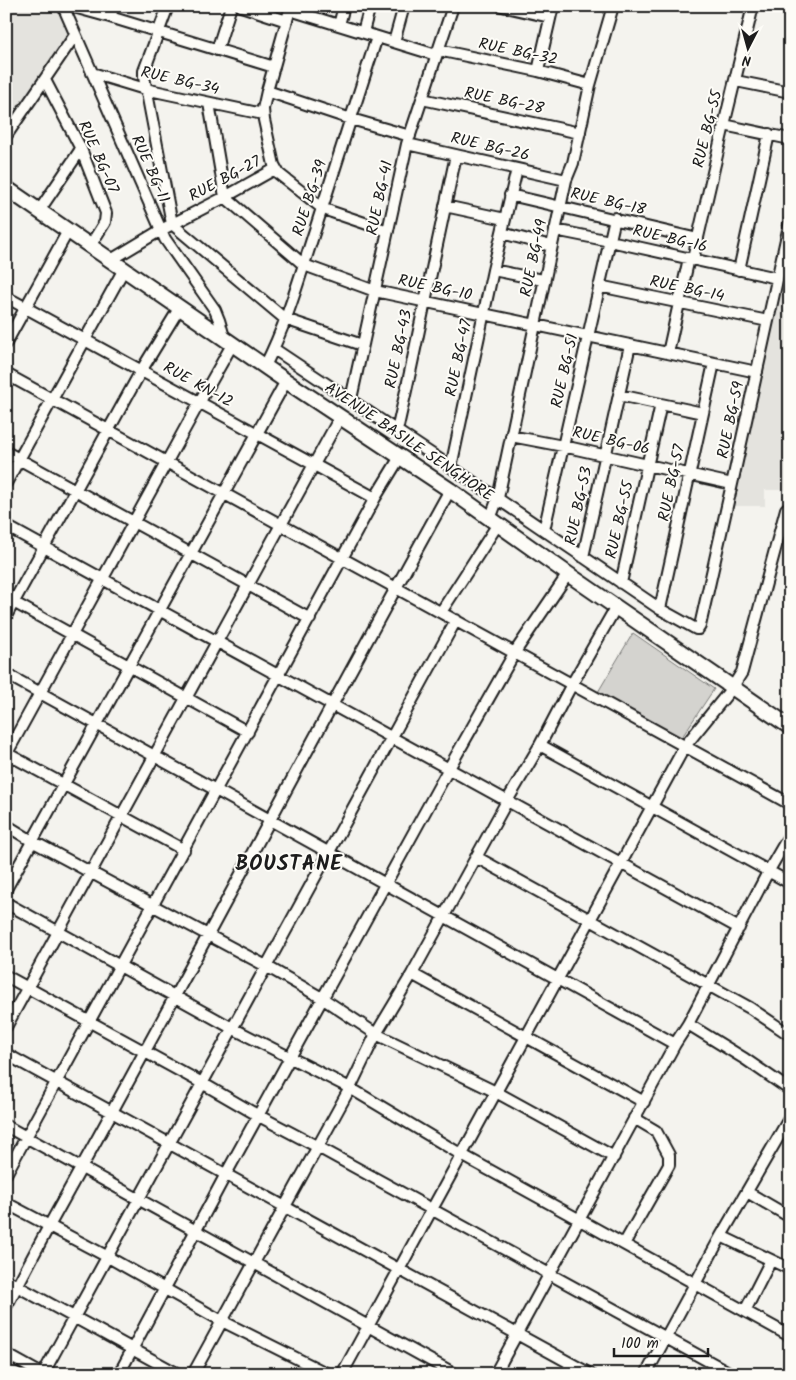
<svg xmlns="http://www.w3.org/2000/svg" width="796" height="1380" viewBox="0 0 796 1380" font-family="Kalam,sans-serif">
	<rect width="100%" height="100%" fill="#f4f3ee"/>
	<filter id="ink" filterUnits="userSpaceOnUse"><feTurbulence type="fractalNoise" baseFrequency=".02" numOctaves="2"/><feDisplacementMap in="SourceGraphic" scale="10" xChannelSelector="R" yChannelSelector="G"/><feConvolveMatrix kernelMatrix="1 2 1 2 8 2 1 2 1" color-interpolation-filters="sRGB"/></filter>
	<g filter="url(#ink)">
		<!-- built -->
		<path fill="#e4e3de" d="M 6,6 L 60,6 L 75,35 L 6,136 Z
			M 783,276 L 790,278 L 790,490 L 765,490 L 765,506 L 731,506 Z"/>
		<!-- green -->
		<path fill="#d4d3cf" stroke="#787876" d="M 633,633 L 714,689 L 680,740 L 598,692 Z"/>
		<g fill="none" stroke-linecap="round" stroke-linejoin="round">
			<defs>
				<path id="minor" d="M 63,6 L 161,230 L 165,239 L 215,310 L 219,320 L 224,337
					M 70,6 L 110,17 L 274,67
					M 168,6 L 144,71 L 144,77 L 172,224 L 285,319 L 362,345
					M 241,6 L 287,21
					M 291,6 L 267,91 L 263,109 L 264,120 L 274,165 L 279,174 L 322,208 L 332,212 L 388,231
					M 502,6 L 550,17
					M 290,10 L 436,55
					M 110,17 L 114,6
					M 339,25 L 344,6
					M 363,32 L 370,6
					M 394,42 L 404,6
					M 217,50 L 231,6
					M 438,50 L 538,71 L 590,85
					M 538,71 L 553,6
					M 92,73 L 145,89 L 263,114
					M 45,80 L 81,149 L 106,213 L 105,222 L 90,246
					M 736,81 L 790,92
					M 267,91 L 351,119 L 410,136
					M 422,99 L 580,133
					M 209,103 L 225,197 L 304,265 L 375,291 L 757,372
					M 724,125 L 790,139
					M 6,136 L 75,35
					M 407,144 L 566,180
					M 510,195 L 698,239
					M 445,206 L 505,219
					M 39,211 L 81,149
					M 555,230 L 610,241 L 777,278
					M 502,233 L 551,246
					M 693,259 L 724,125 L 753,6
					M 111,260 L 161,230 L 225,197 L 275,169
					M 493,270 L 543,280
					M 739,270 L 769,134
					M 599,286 L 768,321
					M 6,297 L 375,498
					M 6,343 L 68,231
					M 274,349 L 451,467 L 660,609 L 696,629 L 698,629 L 700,626 L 732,484 L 790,221
					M 668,353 L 689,258
					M 265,366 C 287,323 300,276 315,230 C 336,166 356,101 377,37
					M 6,374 L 790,804
					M 619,395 L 703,413
					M 351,399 L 407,144 L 453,6
					M 397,431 L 411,368 L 456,155
					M 511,436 L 563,446 L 732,484
					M 6,452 L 310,619
					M 451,467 L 493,270 L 517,169
					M 6,483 L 124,269
					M 490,519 L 498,498 L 566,180 L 573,163 L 590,85 L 613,6
					M 6,526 L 739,928
					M 544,530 L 615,218
					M 583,557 L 630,345
					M 621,583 L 661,404
					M 6,598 L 248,732
					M 660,609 L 714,363
					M 441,612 L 498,524
					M 6,616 L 141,371 L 180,307
					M 6,674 L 675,1044
					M 540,745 L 790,883
					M 6,753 L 184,850
					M 6,755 L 199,403 L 233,343
					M 6,825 L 32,841 L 266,966 L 322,998 L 376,1034 L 496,1092 L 614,1157
					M 476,857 L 750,1008 L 790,1035
					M 6,889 L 286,381
					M 6,903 L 232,1028 L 350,1088 L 462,1155 L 790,1336
					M 412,974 L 644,1102
					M 6,976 L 202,1083 L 259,1116 L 318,1147 L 732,1374
					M 688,1024 L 745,1059 L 790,1090
					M 6,1027 L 340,417
					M 6,1054 L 590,1374
					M 6,1126 L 455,1374
					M 6,1174 L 375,498 L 400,457
					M 747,1192 L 790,1217
					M 6,1203 L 108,1257 L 222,1321 L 328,1374
					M 721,1236 L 790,1269
					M 624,1244 L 669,1165 L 669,1155 L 656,1131 L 634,1118
					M 6,1280 L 178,1374
					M 6,1307 L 49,1226 C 185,982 314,734 450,490
					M 745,1311 L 771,1260
					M 6,1354 L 42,1374
					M 43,1374 L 456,620
					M 119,1374 L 226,1174 L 448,770 L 515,652 L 568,574
					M 193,1374 L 350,1088 L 376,1034 L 412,974 L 507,801 L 540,745 L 572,684 L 616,607
					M 342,1374 L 685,746 L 732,688 L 742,672 L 786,509 L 790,506
					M 495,1374 L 675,1044 L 688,1024 L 768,872 L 790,834
					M 565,1374 L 571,1364
					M 646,1374 L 721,1236 L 790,1117"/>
				<path id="highway" d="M 6,188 L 286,381 L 450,490 L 568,574 L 790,727"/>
			</defs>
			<!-- minor casing -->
			<use href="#minor" stroke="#1c1c1c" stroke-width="14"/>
			<!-- highway casing -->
			<use href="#highway" stroke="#1c1c1c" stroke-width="18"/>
			<!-- minor -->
			<use href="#minor" stroke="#fdfcf7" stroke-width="10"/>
			<!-- highway -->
			<use href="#highway" stroke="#fdfcf7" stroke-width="14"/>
		</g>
	</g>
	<g text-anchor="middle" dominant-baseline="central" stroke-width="4" stroke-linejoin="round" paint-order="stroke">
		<!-- street labels -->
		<g font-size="16" fill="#1c1c1c" stroke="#fdfcf7">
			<text transform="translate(518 52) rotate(12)">RUE BG-32</text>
			<text transform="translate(180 81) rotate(13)">RUE BG-34</text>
			<text transform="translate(504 101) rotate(12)">RUE BG-28</text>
			<text transform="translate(708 129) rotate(-76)">RUE BG-55</text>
			<text transform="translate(490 147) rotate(13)">RUE BG-26</text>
			<text transform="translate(98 157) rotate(66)">RUE BG-07</text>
			<text transform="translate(150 169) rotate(66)">RUE BG-11</text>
			<text transform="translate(225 179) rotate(-28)">RUE BG-27</text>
			<text transform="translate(310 198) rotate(-72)">RUE BG-39</text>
			<text transform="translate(380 198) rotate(-78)">RUE BG-41</text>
			<text transform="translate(608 202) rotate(13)">RUE BG-18</text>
			<text transform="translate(670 239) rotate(13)">RUE BG-16</text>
			<text transform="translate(534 258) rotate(-78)">RUE BG-49</text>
			<text transform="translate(435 288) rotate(12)">RUE BG-10</text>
			<text transform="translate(687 289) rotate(12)">RUE BG-14</text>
			<text transform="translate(399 349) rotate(-78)">RUE BG-43</text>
			<text transform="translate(459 358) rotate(-78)">RUE BG-47</text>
			<text transform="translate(565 371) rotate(-77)">RUE BG-51</text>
			<text transform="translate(198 385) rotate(29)">RUE KN-12</text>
			<text transform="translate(731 420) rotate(-78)">RUE BG-59</text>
			<text transform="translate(611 441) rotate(13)">RUE BG-06</text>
			<text transform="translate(409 442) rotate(34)">AVENUE BASILE SENGHORE</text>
			<text transform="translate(672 483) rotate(-78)">RUE BG-57</text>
			<text transform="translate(579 506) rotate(-78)">RUE BG-53</text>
			<text transform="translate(620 520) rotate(-77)">RUE BG-55</text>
		</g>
		<!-- district labels -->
		<g font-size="21" font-weight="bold" letter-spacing="1" fill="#1c1c1c" stroke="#fdfcf7">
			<text x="289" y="864">BOUSTANE</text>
		</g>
	</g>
	<!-- margin -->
	<rect width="796" height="1380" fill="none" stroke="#fdfcf7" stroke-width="25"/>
	<rect x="12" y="12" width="771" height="1355" fill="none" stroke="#1c1c1c" stroke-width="2" filter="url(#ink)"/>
	<!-- north arrow -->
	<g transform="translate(748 48) rotate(186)" stroke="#fdfcf7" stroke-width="4" paint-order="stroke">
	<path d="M0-4L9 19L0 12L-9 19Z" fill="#1c1c1c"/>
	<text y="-8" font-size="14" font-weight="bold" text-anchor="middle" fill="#1c1c1c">N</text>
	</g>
	<!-- scale -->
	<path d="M614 1348v8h94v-8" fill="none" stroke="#1c1c1c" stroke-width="2.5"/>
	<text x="621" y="1348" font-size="15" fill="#1c1c1c" stroke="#fdfcf7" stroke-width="4" paint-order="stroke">100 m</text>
</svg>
